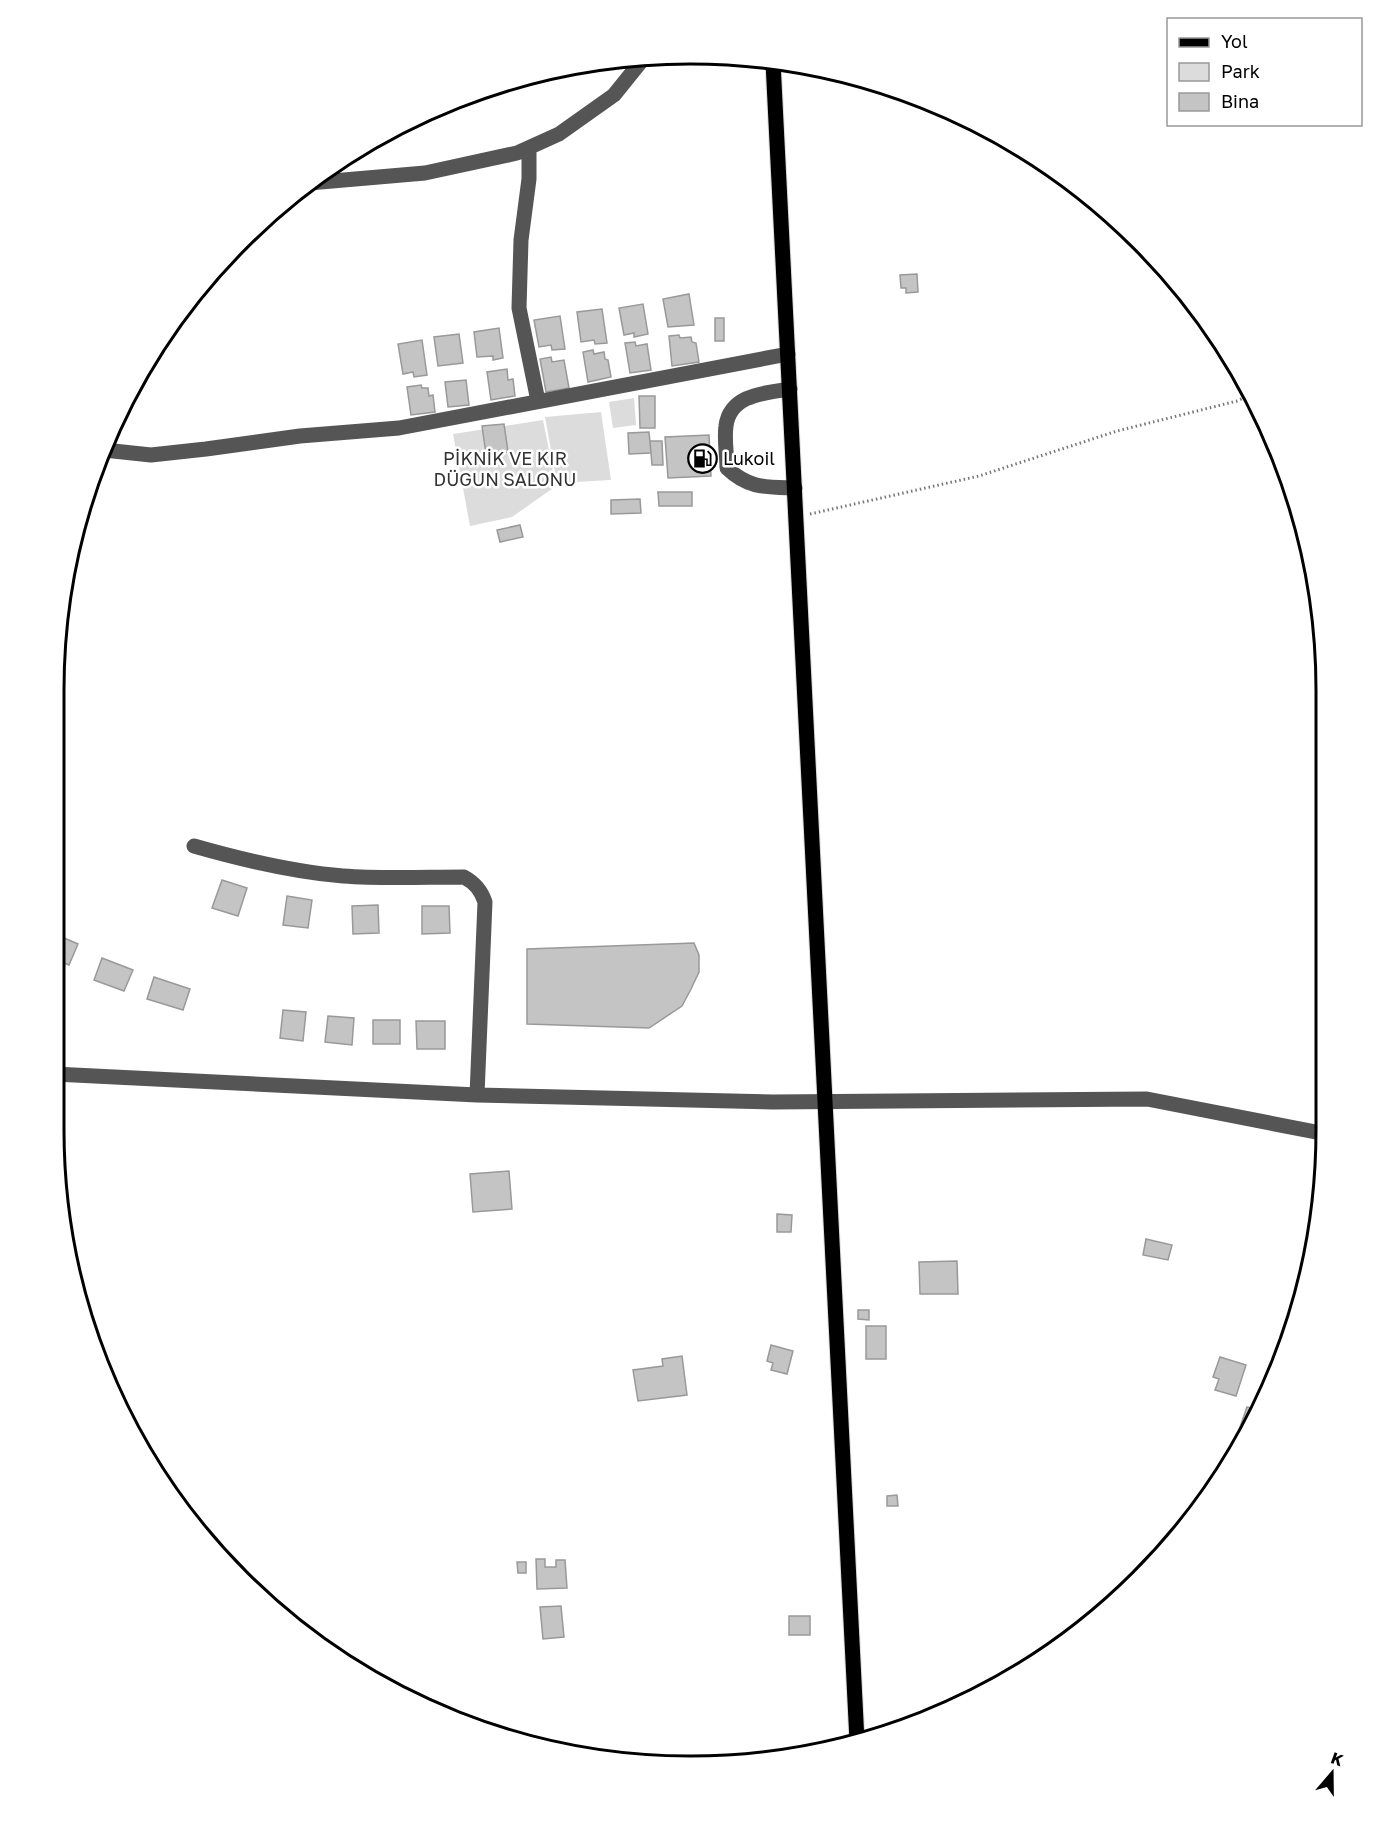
<svg xmlns="http://www.w3.org/2000/svg" width="1380" height="1821" viewBox="0 0 1380 1821" font-family="'Golos Text',sans-serif">
	<rect width="100%" height="100%" fill="#fff"/>
	<!-- green -->
	<path fill="#dcdcdc" d="M 634,398 L 636,425 L 613,428 L 609,402 Z
		M 601,412 L 611,480 L 557,483 L 545,417 Z
		M 543,420 L 556,486 L 512,517 L 470,526 L 453,434 Z"/>
	<!-- building -->
	<path fill="#c4c4c4" stroke="#999" stroke-width="1.5" d="M 917,274 L 918,292 L 906,293 L 906,288 L 901,288 L 900,275 Z
		M 689,294 L 694,325 L 668,327 L 663,299 Z
		M 643,304 L 648,334 L 634,337 L 634,333 L 624,335 L 619,308 Z
		M 602,309 L 607,343 L 595,344 L 594,340 L 581,342 L 577,312 Z
		M 560,316 L 565,349 L 552,350 L 551,345 L 539,347 L 534,320 Z
		M 715,318 L 724,318 L 724,341 L 715,341 Z
		M 499,328 L 503,358 L 493,360 L 493,356 L 477,357 L 474,332 Z
		M 459,334 L 463,363 L 438,366 L 434,337 Z
		M 679,335 L 680,338 L 691,337 L 692,342 L 696,343 L 699,362 L 672,366 L 669,336 Z
		M 422,340 L 427,375 L 414,377 L 413,372 L 403,374 L 398,344 Z
		M 635,342 L 636,346 L 647,344 L 651,370 L 630,373 L 625,343 Z
		M 593,350 L 594,354 L 604,352 L 605,359 L 608,360 L 611,377 L 588,382 L 583,352 Z
		M 551,357 L 552,362 L 564,360 L 569,388 L 546,392 L 540,359 Z
		M 507,369 L 508,380 L 513,379 L 515,396 L 491,400 L 487,372 Z
		M 466,380 L 469,405 L 448,407 L 445,382 Z
		M 421,385 L 422,388 L 428,388 L 429,396 L 433,395 L 435,412 L 411,415 L 407,387 Z
		M 639,396 L 655,396 L 655,428 L 640,428 Z
		M 504,424 L 508,452 L 486,454 L 482,426 Z
		M 649,432 L 651,453 L 629,454 L 628,433 Z
		M 709,435 L 711,476 L 668,478 L 665,437 Z
		M 650,441 L 662,441 L 663,465 L 652,465 Z
		M 658,492 L 692,492 L 692,506 L 659,506 Z
		M 640,499 L 641,513 L 611,514 L 611,500 Z
		M 520,525 L 523,537 L 500,542 L 497,530 Z
		M 222,880 L 247,888 L 238,916 L 212,908 Z
		M 287,896 L 312,900 L 308,928 L 283,925 Z
		M 378,905 L 379,933 L 353,934 L 352,906 Z
		M 422,906 L 449,906 L 450,933 L 422,934 Z
		M 55,934 L 78,944 L 69,965 L 54,959 Z
		M 694,943 L 699,955 L 699,972 L 691,989 L 682,1006 L 649,1028 L 527,1024 L 527,949 Z
		M 102,958 L 133,970 L 124,991 L 94,980 Z
		M 154,977 L 190,989 L 183,1010 L 147,999 Z
		M 283,1010 L 306,1012 L 303,1041 L 280,1038 Z
		M 328,1016 L 354,1018 L 352,1045 L 325,1042 Z
		M 373,1020 L 400,1020 L 400,1044 L 373,1044 Z
		M 416,1021 L 445,1021 L 445,1049 L 417,1049 Z
		M 509,1171 L 512,1209 L 473,1212 L 470,1174 Z
		M 777,1214 L 792,1215 L 791,1232 L 777,1232 Z
		M 1146,1239 L 1172,1245 L 1168,1260 L 1143,1255 Z
		M 957,1261 L 958,1294 L 920,1294 L 919,1262 Z
		M 858,1310 L 869,1310 L 869,1320 L 858,1319 Z
		M 866,1326 L 886,1326 L 886,1359 L 866,1359 Z
		M 771,1345 L 793,1351 L 787,1374 L 771,1370 L 773,1363 L 767,1361 Z
		M 682,1356 L 687,1395 L 638,1401 L 633,1370 L 663,1366 L 662,1359 Z
		M 1220,1357 L 1246,1365 L 1236,1396 L 1215,1390 L 1219,1379 L 1213,1377 Z
		M 1247,1407 L 1258,1410 L 1248,1433 L 1239,1430 Z
		M 897,1495 L 898,1506 L 887,1506 L 887,1496 Z
		M 536,1559 L 545,1559 L 545,1567 L 556,1567 L 556,1560 L 565,1560 L 567,1588 L 537,1589 Z
		M 517,1562 L 526,1562 L 526,1573 L 518,1573 Z
		M 561,1606 L 564,1637 L 543,1639 L 540,1607 Z
		M 789,1616 L 810,1616 L 810,1635 L 789,1635 Z"/>
	<g fill="none" stroke-linecap="round" stroke-linejoin="round">
		<defs>
			<path id="major" d="M 773,62 L 857,1741"/>
		</defs>
		<!-- major casing -->
		<use href="#major" stroke="#dbdbdb" stroke-width="17"/>
		<!-- path -->
		<path stroke="#777" stroke-width="3" stroke-dasharray="1.5 3" stroke-linecap="butt" d="M 810,514 L 979,476 L 1117,431 L 1237,401 L 1248,396"/>
		<!-- minor -->
		<path stroke="#555" stroke-width="15" d="M 529,148 L 529,179 L 521,240 L 519,308 L 538,401
			M 309,183 L 425,173 L 517,153 L 559,134 L 614,95 L 643,59
			M 790,389 C 766,393 730,394 726,426 C 724,439 727,455 727,468 C 749,489 767,487 795,488
			M 104,450 L 151,455 L 206,449 L 300,436 L 399,428 L 788,354
			M 194,846 C 243,860 292,872 343,876 C 383,879 424,877 464,877 C 475,883 481,890 485,902 L 477,1095
			M 54,1074 L 477,1095 L 773,1102 L 1147,1099 L 1321,1133"/>
		<!-- major -->
		<use href="#major" stroke="#000" stroke-width="15"/>
	</g>
	<!-- icons -->
	<defs>
		<symbol id="fuel-ring" viewBox="-11 -11 22 22"><circle r="9.5" fill="#fff" stroke="#000" stroke-width="1.5"/><path d="M-5.5-6h7V0h2V4h1.3V-2.5L3-4.5l.8-.8L6-3V5H2.5V1h-1V6h-7ZM-4.2-4.7v3.2H.2V-4.7Z" fill="#000"/></symbol>
	</defs>
	<g fill-rule="evenodd">
		<use href="#fuel-ring" x="686" y="442" width="33" height="33"/>
	</g>
	<g text-anchor="middle" dominant-baseline="central" stroke-width="5" stroke-linejoin="round" paint-order="stroke">
		<!-- park labels -->
		<g font-size="18" fill="#333" stroke="#fff">
			<text x="505" y="458">PİKNİK VE KIR<tspan x="505" dy="21">DÜĞUN SALONU</tspan></text>
		</g>
		<!-- poi labels -->
		<g font-size="18" fill="#000" stroke="#fff" text-anchor="start">
			<text x="723" y="458">Lukoil</text>
		</g>
	</g>
	<!-- crop -->
	<path d="M0 0H1380V1821H0ZM690 64H690A626 626 0 0 1 1316 690V1130A626 626 0 0 1 690 1756H690A626 626 0 0 1 64 1130V690A626 626 0 0 1 690 64Z" fill="#fff" fill-rule="evenodd"/>
	<path fill="none" stroke="#000" stroke-width="3" d="M690 64H690A626 626 0 0 1 1316 690V1130A626 626 0 0 1 690 1756H690A626 626 0 0 1 64 1130V690A626 626 0 0 1 690 64Z"/>
	<!-- legend -->
	<rect x="1167" y="18" width="195" height="108" fill="#ffffff" stroke="#999999" stroke-width="1.5"/>
	<rect x="1179" y="38" width="30" height="9" fill="#000000" stroke="#999999" stroke-width="1.5"/>
	<text x="1221" y="48" font-size="18" fill="#000000">Yol</text>
	<rect x="1179" y="63" width="30" height="18" fill="#dcdcdc" stroke="#999999" stroke-width="1.5"/>
	<text x="1221" y="78" font-size="18" fill="#000000">Park</text>
	<rect x="1179" y="93" width="30" height="18" fill="#c4c4c4" stroke="#999999" stroke-width="1.5"/>
	<text x="1221" y="108" font-size="18" fill="#000000">Bina</text>
	<!-- north arrow -->
	<g transform="translate(1332 1773) rotate(20)" stroke="#ffffff" stroke-width="4.5" paint-order="stroke">
	<path d="M0-4.5L10 22L0 15L-10 22Z" fill="#000000"/>
	<text y="-9" font-size="16" font-weight="bold" text-anchor="middle" fill="#000000">K</text>
	</g>
</svg>
